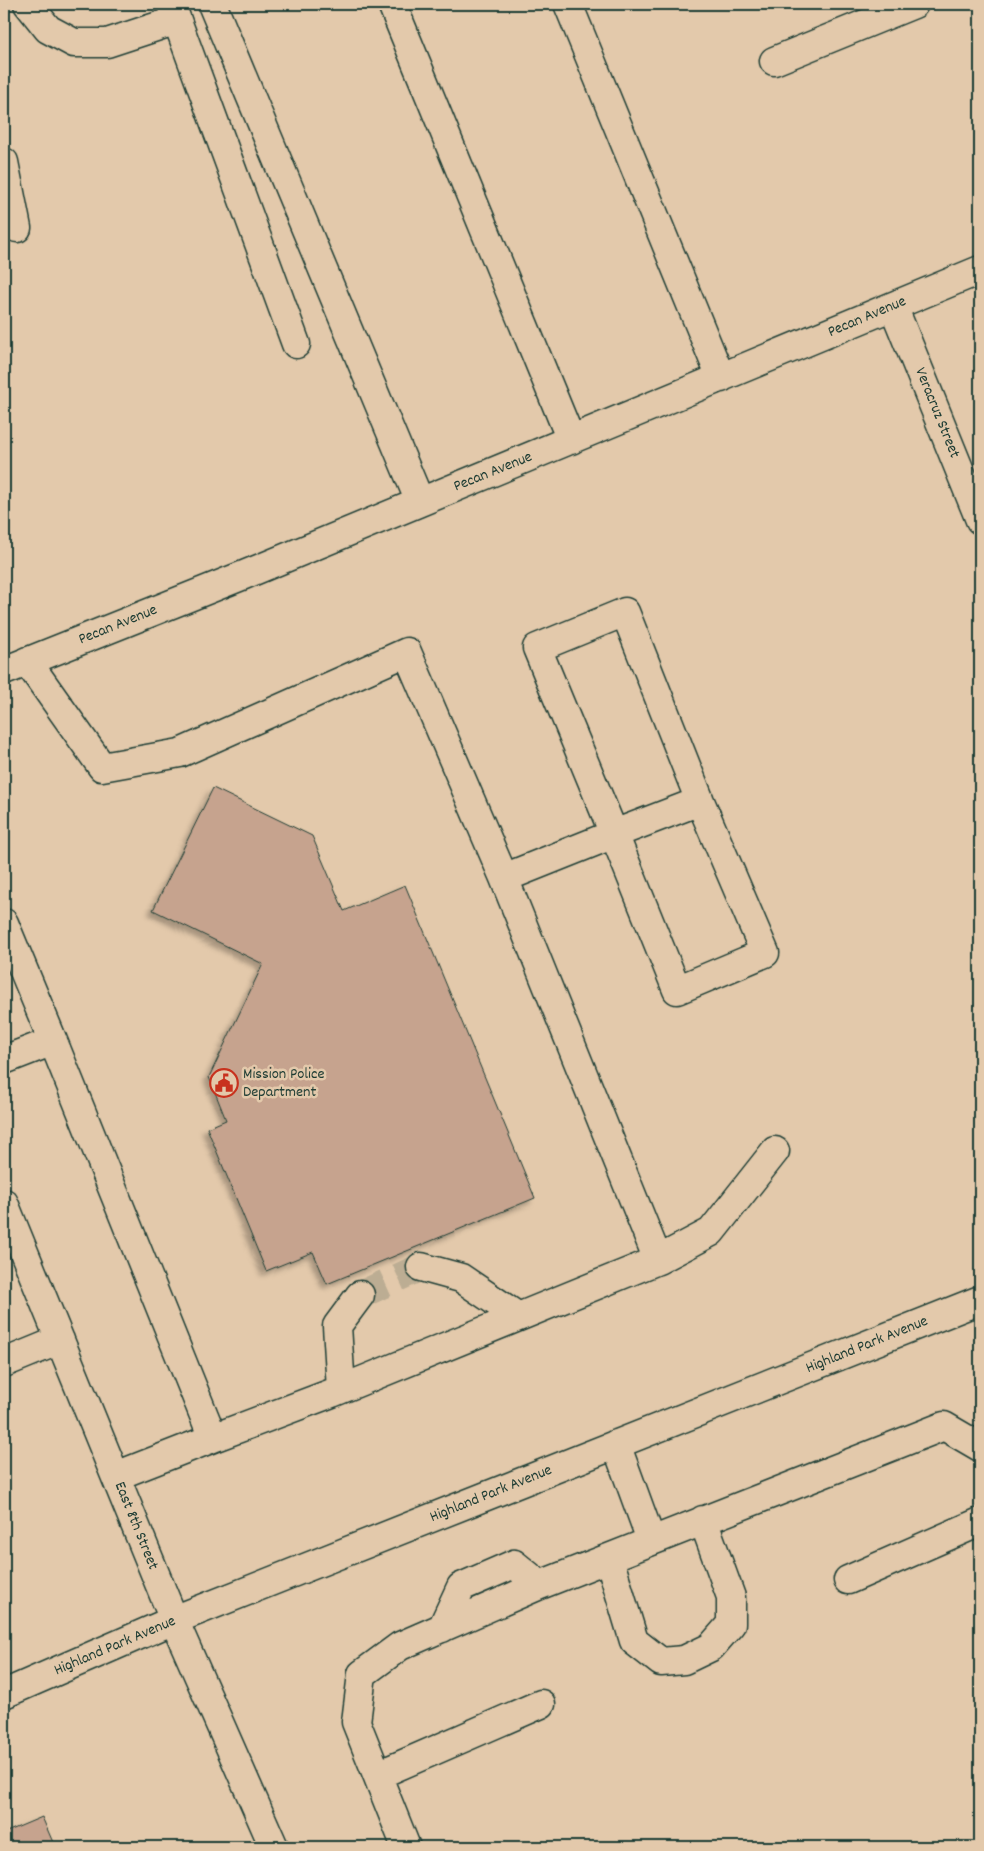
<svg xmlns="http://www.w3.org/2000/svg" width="984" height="1851" viewBox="0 0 984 1851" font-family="Dekko,sans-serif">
	<defs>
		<filter id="shadow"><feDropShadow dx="-4.5" dy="4.5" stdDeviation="2.5" flood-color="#0004"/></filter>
	</defs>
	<rect width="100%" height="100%" fill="#e3c9ab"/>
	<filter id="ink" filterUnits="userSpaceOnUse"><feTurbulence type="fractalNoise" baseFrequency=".02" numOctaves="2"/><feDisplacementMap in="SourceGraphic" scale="10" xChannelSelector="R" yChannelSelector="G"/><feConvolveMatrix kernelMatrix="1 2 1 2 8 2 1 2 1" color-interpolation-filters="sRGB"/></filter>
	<g filter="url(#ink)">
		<!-- building -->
		<path fill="#c6a38e" stroke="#1f3d34" filter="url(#shadow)" d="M 213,788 L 312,836 L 344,911 L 405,885 L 535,1198 L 327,1284 L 313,1252 L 266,1271 L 207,1128 L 226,1120 L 209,1077 L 263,964 L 153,910 Z
			M 42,1817 L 55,1847 L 4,1847 L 4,1833 Z"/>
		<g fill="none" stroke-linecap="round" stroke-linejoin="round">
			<!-- minor-tunnel -->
			<path stroke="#bcad93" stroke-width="28" stroke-dasharray="28 14" stroke-linecap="butt" d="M 360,1295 L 421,1267"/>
			<defs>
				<path id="minor" d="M 28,4 L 48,29 L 74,43 L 107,43 L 177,20
					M 171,4 L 296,344
					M 212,4 L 420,502
					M 392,4 L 571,440
					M 568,4 L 721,378
					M 774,61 L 914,4
					M 4,162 L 17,228
					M 893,306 L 980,520
					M 27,661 L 102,767 L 180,753 L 407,652 L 504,878
					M 4,671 L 244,575 L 980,270
					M 4,923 L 53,1041 L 4,1060
					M 53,1041 L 213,1438 L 332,1393 L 658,1260 L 504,878 L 614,834 L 677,990 L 765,953 L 700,801 L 625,612 L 537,648 L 614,834 L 700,801
					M 4,1203 L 174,1620 L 274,1847
					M 658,1260 L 711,1232 L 775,1151
					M 421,1267 L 461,1278 L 517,1316
					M 4,1363 L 60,1340
					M 341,1389 L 337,1326 L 360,1295
					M 616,1444 L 651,1540
					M 116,1476 L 213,1438
					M 609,1558 L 634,1641 L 661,1662 L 684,1660 L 711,1647 L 731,1624 L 731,1597 L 703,1520
					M 848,1580 L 980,1522
					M 442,1628 L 461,1587 L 514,1564 L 540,1585
					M 4,1694 L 174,1620 L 980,1300
					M 378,1775 L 541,1704
					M 406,1847 L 356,1722 L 362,1674 L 400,1646 L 540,1585 L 944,1426 L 980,1447"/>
			</defs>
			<!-- minor casing -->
			<use href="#minor" stroke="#1f3d34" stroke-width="31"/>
			<!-- minor -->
			<use href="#minor" stroke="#e3c9ab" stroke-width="28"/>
		</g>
	</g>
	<!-- icons -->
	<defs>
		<symbol id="civic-ring" viewBox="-11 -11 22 22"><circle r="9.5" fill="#e3c9ab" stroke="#c8321e" stroke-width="1.5"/><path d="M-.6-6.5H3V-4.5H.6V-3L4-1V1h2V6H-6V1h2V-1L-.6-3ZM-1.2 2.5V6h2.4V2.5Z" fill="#c8321e"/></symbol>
	</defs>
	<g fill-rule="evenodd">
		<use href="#civic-ring" x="208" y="1067" width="32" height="32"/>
	</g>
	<g text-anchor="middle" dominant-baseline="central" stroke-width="5" stroke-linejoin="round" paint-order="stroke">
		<!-- street labels -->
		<g font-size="16" fill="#1f3d34" stroke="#e3c9ab">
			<text transform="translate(867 317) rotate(-23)">Pecan Avenue</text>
			<text transform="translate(937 413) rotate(68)">Veracruz Street</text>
			<text transform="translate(493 472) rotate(-22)">Pecan Avenue</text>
			<text transform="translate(118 625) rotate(-22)">Pecan Avenue</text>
			<text transform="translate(867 1345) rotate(-22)">Highland Park Avenue</text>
			<text transform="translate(491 1494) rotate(-22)">Highland Park Avenue</text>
			<text transform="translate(136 1526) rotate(68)">East 8th Street</text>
			<text transform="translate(115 1646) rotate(-23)">Highland Park Avenue</text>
		</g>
		<!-- poi labels -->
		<g font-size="16" fill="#1f3d34" stroke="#e3c9ab" text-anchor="start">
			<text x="243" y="1074">Mission Police<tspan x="243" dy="18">Department</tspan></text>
		</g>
	</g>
	<!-- margin -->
	<rect width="984" height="1851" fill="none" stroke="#e3c9ab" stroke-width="20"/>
	<rect x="10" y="10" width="964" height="1831" fill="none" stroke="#1f3d34" stroke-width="2" filter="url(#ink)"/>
</svg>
